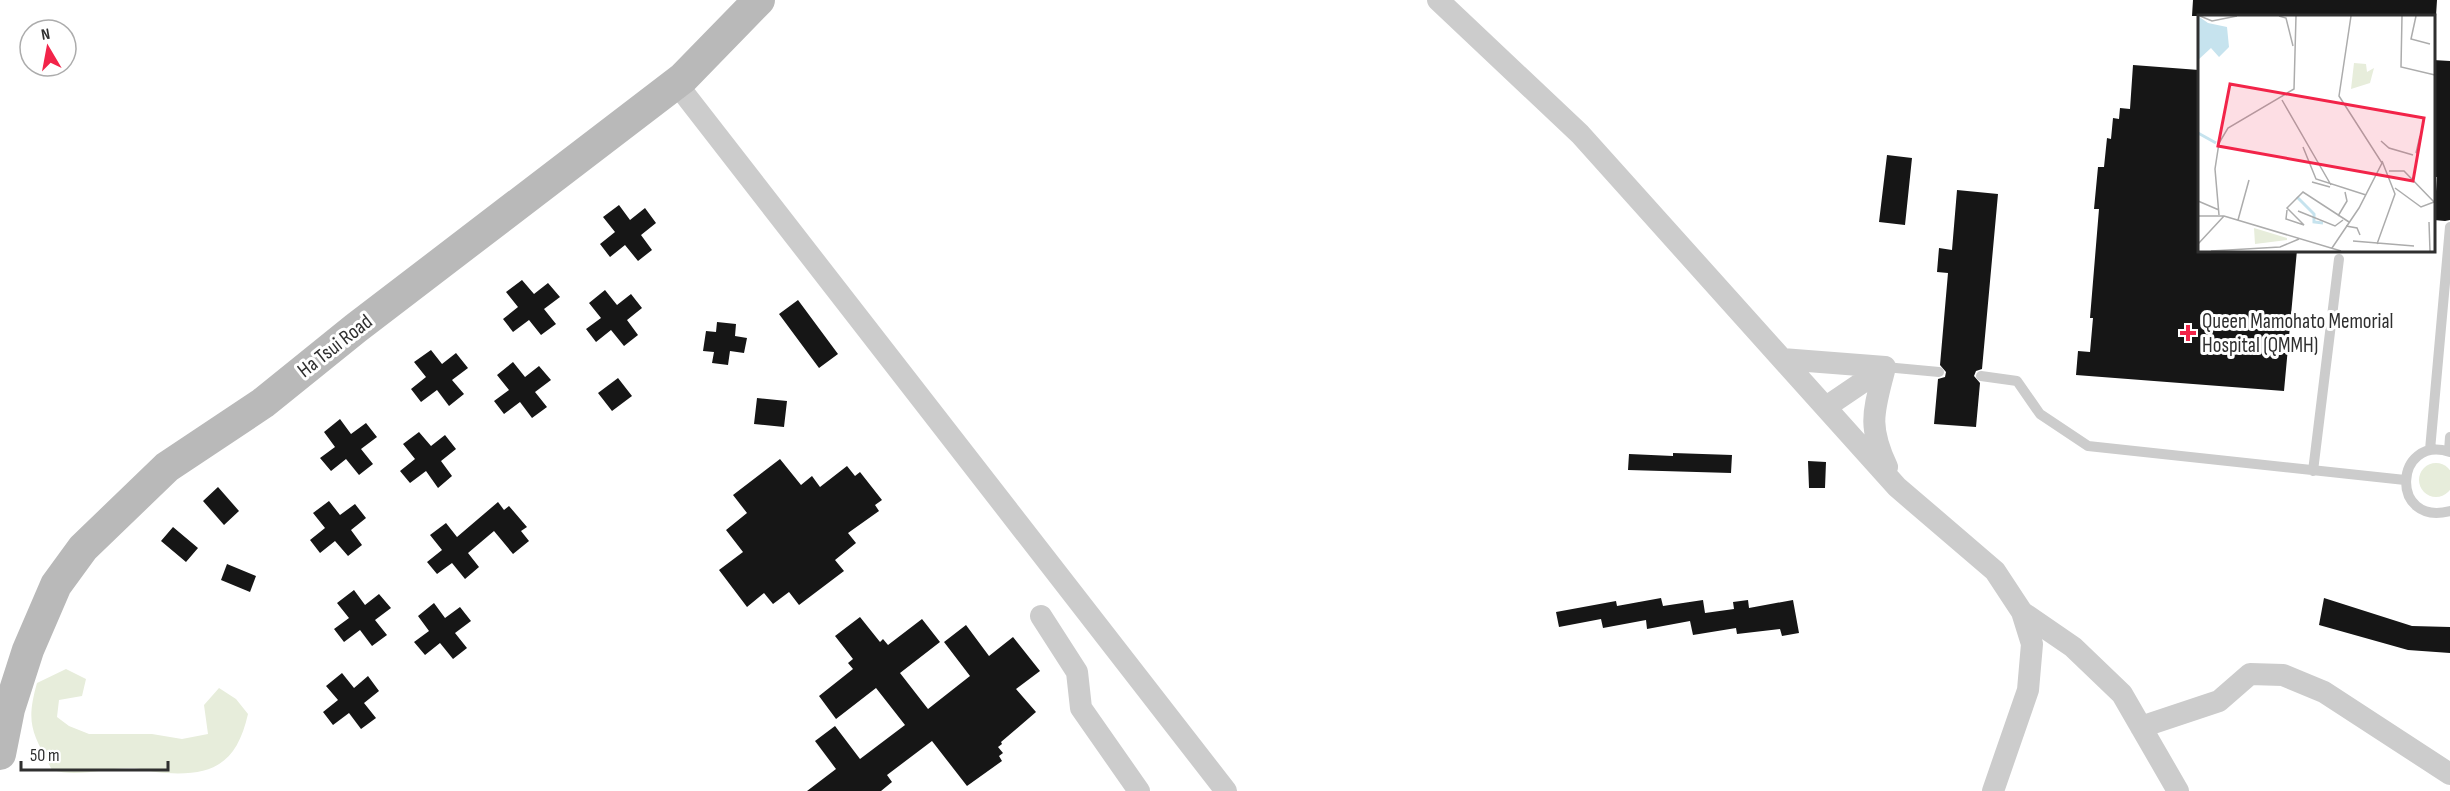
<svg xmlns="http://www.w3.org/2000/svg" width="2450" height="791" viewBox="0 0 2450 791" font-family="'Sofia Sans Condensed',sans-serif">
	<rect width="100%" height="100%" fill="#fff"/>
	<!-- green -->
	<path fill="#e7eddb" d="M2419 480a17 17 0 1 1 34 0a17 17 0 1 1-34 0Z
		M 66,669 L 86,679 L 82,696 L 59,700 L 57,717 L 69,726 L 89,734 L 152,734 L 182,739 L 208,734 L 204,705 L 219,688 L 236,699 L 248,714 C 237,762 215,776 166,773 C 155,773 145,769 134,768 C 107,767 79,778 52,770 C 33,733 25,725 37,683 Z"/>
	<!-- building -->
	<path fill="#161616" d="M 2193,0 L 2437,0 L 2436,16 L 2192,16 Z
		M 2433,60 L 2450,61 L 2450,220 L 2445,221 L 2434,220 L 2437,177 L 2433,177 Z
		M 2133,65 L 2199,70 L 2199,250 L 2297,250 L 2284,391 L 2076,375 L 2078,351 L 2090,352 L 2093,318 L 2090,318 L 2099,209 L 2094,209 L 2098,167 L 2104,167 L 2107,138 L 2111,139 L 2113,118 L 2119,119 L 2120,108 L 2130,109 Z
		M 1887,155 L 1912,158 L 1905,225 L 1879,222 Z
		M 1957,190 L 1998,194 L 1982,369 L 1976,371 L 1974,376 L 1980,383 L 1976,427 L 1934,424 L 1938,379 L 1945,377 L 1946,372 L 1940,365 L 1948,273 L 1937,272 L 1939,248 L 1952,250 Z
		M 619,205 L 630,220 L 645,208 L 656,223 L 641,235 L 652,250 L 638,261 L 625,245 L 610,257 L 600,244 L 615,232 L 603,217 Z
		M 522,280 L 534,294 L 548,283 L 560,297 L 544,309 L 556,324 L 541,335 L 529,320 L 513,332 L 503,319 L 518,307 L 506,292 Z
		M 605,290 L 617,305 L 631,294 L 642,308 L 627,320 L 638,335 L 624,346 L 611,330 L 596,342 L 586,329 L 601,318 L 589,303 Z
		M 798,300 L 838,354 L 819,368 L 779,314 Z
		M 717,322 L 736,324 L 735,336 L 747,338 L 744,353 L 730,351 L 728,365 L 712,363 L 714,352 L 703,351 L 706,331 L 716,332 Z
		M 431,350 L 442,364 L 456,353 L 468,368 L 452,380 L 464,394 L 449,406 L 437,390 L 421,402 L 411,389 L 426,377 L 414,362 Z
		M 513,362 L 525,377 L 539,366 L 551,380 L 535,392 L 547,407 L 532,418 L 520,402 L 504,414 L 494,401 L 509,390 L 497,375 Z
		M 618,378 L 632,396 L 612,411 L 598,393 Z
		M 757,398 L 787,401 L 784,427 L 754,424 Z
		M 340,419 L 351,434 L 366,423 L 377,437 L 361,449 L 373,464 L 359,475 L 346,459 L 331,471 L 320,458 L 335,447 L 324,432 Z
		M 419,432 L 431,446 L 445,435 L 456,449 L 441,461 L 452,476 L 438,488 L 426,471 L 410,483 L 400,471 L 415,459 L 403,444 Z
		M 1673,453 L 1732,455 L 1731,473 L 1628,470 L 1629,454 L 1673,456 Z
		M 780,459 L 801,485 L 812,476 L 820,487 L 847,466 L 855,476 L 860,472 L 882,500 L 875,505 L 879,511 L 848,533 L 856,543 L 835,560 L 844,571 L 799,605 L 789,592 L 773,604 L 764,593 L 747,607 L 719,570 L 743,552 L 726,530 L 747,513 L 733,495 Z
		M 1808,461 L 1826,462 L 1825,488 L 1809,488 Z
		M 218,487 L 239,511 L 224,525 L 203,501 Z
		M 329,501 L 340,515 L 355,504 L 366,518 L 351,530 L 362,545 L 348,556 L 335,541 L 320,553 L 310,540 L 325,528 L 313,513 Z
		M 498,502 L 504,510 L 509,506 L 527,527 L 521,531 L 529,541 L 513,554 L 494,531 L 468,553 L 479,567 L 465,579 L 452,563 L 437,574 L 427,562 L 442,550 L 430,535 L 446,523 L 457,537 Z
		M 173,527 L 198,548 L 186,562 L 161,541 Z
		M 227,564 L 256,576 L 250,592 L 221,580 Z
		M 354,590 L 365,605 L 379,594 L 391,608 L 375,620 L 387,635 L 372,646 L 360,630 L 344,642 L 334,629 L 349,618 L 337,603 Z
		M 1661,598 L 1663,606 L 1703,600 L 1705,613 L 1734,609 L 1733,602 L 1748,600 L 1749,608 L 1793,600 L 1799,633 L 1782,636 L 1780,629 L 1737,634 L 1736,628 L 1693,635 L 1690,621 L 1647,629 L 1646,620 L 1603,628 L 1601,619 L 1559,627 L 1556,612 L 1616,601 L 1617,606 Z
		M 2324,598 L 2412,626 L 2450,627 L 2450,653 L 2408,650 L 2319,625 Z
		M 434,603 L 445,618 L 460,607 L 471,621 L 455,633 L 467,648 L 453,659 L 440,643 L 425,655 L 414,642 L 429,631 L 418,616 Z
		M 860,617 L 880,642 L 883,639 L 888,645 L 922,619 L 940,642 L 900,673 L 928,709 L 970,676 L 944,642 L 966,625 L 989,656 L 1013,637 L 1040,671 L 1016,689 L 1036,712 L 1001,742 L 1002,744 L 998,747 L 1003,753 L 999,756 L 1002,761 L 967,786 L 932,741 L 887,775 L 892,782 L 881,791 L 807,791 L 836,769 L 815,741 L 835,726 L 860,759 L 905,725 L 876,688 L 836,719 L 819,696 L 853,669 L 848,663 L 853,659 L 835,636 Z
		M 342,673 L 354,688 L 368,676 L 379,691 L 364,703 L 376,718 L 361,729 L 349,713 L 333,725 L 323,712 L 338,700 L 326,686 Z"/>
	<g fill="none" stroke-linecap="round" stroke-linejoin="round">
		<!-- lane -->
		<path stroke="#ccc" stroke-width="10" d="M 1885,367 L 1939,372
			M 1981,376 L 2017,381 L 2040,414 L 2088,446 L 2405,480
			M 2430,450 L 2450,227
			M 2449,451 L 2450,437
			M 2450,452 C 2394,434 2389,527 2450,511
			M 2313,471 L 2339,259"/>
		<!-- street -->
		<path stroke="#ccc" stroke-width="22" d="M 1438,0 L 1580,134 L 1897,487 L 1995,571 L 2022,612 L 2032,644 L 2028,690 L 1993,791
			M 676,83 L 1226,791
			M 1782,359 L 1885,367
			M 1885,367 C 1874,411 1867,424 1887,467
			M 1826,407 L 1885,367
			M 2022,612 L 2073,647 L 2122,694 L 2178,791
			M 1041,616 L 1077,672 L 1081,708 L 1139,791
			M 2141,727 L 2219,701 L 2250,674 L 2283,675 L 2324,692 L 2450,774"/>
		<!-- secondary -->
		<path stroke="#b9b9b9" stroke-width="32" d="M 0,754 L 9,709 L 28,650 L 56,585 L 83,548 L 167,467 L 263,403 L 356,328 L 683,78 L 759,0"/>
	</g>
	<!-- markers -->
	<path fill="#f22449" stroke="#fff" stroke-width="2" d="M2185 324h6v6h6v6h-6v6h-6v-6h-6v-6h6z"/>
	<g text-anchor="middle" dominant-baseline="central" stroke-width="6" stroke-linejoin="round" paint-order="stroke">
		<!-- poi labels -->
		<g font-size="21" fill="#2f2f2f" stroke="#fff" text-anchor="start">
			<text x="2202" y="321">Queen Mamohato Memorial<tspan x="2202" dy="24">Hospital (QMMH)</tspan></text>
		</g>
		<!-- street labels -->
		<g font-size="21" fill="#2f2f2f" stroke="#fff">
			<text transform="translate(335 346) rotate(-38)">Ha Tsui Road</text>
		</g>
	</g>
	<!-- overview -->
	<g transform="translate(2198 15)">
		<rect width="237" height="237" fill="#fff"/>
		<path d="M 156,48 L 168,49 L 169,57 L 176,53 L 172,68 L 153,74 ZM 56,213 L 89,223 L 89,225 L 57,229 Z" fill="#e7eddb"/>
		<path d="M 0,1 L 10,8 L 29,12 L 31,32 L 21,42 L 13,33 L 0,45 Z" fill="#c6e3ee"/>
		<path fill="none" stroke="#c6e3ee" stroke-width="3" d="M 0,118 L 18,128M 99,182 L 116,199 L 116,207 L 125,208"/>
		<path fill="none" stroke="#acacac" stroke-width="1.5" d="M 2,1 L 14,6 L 39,1M 81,1 L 88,3 L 95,31M 204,1 L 203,52 L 237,60M 218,1 L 213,24 L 232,29M 84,85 L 133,170M 183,126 L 191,133 L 215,140M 105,132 L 118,164 L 168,180M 218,138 L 222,121 L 219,139M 191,156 L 206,156 L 237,188M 114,167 L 132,172M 197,173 L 223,192 L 236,187M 0,186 L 21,195M 89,195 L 88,204 L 106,210 L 89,193 L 105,177 L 151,207M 100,196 L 137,211 L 145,205M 21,200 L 17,154 L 21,128 L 30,113 L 96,74 L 98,1M 0,201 L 26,201 L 143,236M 140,201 L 149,186 L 147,177M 40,205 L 51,165M 231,207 L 232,236M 148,211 L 159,213 L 162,220M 155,226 L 216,231M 0,229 L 26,201M 179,229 L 197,179 L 184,146M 134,233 L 161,193 L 184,148 L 141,81 L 153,1M 13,236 L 82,232 L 101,224"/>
		<path fill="#f22449" fill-opacity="0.15" stroke="#f22449" stroke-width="3" d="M 32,69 L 226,103 L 215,166 L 20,131 Z"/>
		<rect width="237" height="237" fill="none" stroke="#2f2f2f" stroke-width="3"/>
	</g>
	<!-- north arrow -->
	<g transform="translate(48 48) rotate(350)"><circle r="28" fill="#ffffff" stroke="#acacac" stroke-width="1.5"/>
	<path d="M0-4.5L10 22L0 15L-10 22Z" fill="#f22449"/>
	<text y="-9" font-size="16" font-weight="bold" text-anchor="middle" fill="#2f2f2f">N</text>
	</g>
	<!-- scale -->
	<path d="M21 761v9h147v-9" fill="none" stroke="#2f2f2f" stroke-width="3"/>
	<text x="30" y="761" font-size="18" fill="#2f2f2f" stroke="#ffffff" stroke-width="4.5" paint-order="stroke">50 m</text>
</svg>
